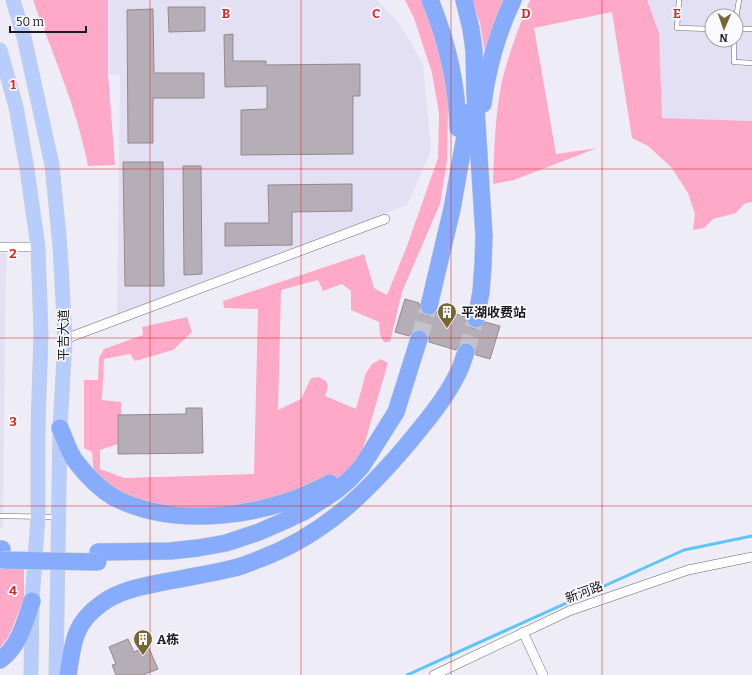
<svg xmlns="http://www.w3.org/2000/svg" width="752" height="675" viewBox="0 0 752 675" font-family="Bitter,'Noto Sans SC',serif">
	<rect width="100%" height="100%" fill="#eeecf7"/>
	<!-- built -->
	<path fill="#e4e0f3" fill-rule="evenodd" d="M 108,0 L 377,0 L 399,23 L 423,64 L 431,151 L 407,205 L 117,314 L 120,75 L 108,74 Z
		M 647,0 L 752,0 L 752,121 L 662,118 L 659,33 ZM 712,16 L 736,16 L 736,40 L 712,40 Z
		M 0,253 L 6,253 L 3,528 L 0,527 Z"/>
	<!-- green -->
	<path fill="#ffa9c8" d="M 33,0 L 108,0 L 108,74 L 115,165 L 88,166 C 77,108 53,55 33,0 Z
		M 405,0 L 422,0 L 438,44 L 450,94 L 448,109 L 447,160 L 440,204 L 402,292 L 390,342 L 384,342 L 380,335 L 379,322 L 351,310 L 351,291 L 342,284 L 323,291 L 318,280 L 281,290 L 278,410 L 301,399 L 311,378 L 319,377 L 326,381 L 328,387 L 325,396 L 356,409 L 366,373 L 372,364 L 381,359 L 388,363 L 365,442 L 358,460 L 345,475 L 303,500 L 150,513 L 94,475 L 92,452 L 84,448 L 84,380 L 98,380 L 99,358 L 104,349 L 143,335 L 142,327 L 187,317 L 192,332 L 173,350 L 135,361 L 130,354 L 104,359 L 102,400 L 121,402 L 121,443 L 100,450 L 100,469 L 124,478 L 254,474 L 258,309 L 224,308 L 223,301 L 364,254 L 374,288 L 387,295 L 407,246 L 438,158 L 439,113 L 432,73 L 414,18 Z
		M 472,0 L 512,0 L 486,58 L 480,23 Z
		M 530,0 L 647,0 L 659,33 L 662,118 L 752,121 L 752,202 L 744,204 L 736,213 L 713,219 L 704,228 L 693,230 L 695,214 L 688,193 L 671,167 L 648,146 L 632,138 L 612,12 L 534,28 L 556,154 L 597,148 L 514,180 L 493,184 C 494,150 495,115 502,81 C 509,53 519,26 530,0 Z
		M 0,569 L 24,569 L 24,598 L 9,636 L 0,648 Z"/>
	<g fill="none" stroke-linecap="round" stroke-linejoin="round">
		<!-- stream -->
		<path stroke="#5ec5fb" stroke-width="3" d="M 407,675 L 684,550 L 752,536"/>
	</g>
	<!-- building -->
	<path fill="#b6aeb6" stroke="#928991" d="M 168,7 L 205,7 L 205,31 L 169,32 Z
		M 153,9 L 154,73 L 204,73 L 204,98 L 153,98 L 153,143 L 128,143 L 127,10 Z
		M 233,34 L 233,61 L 266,61 L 266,65 L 360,64 L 360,96 L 353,96 L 353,154 L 241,155 L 241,110 L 267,109 L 267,86 L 225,87 L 224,35 Z
		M 123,162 L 163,162 L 164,286 L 125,286 Z
		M 183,166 L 201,166 L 202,274 L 184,275 Z
		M 352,184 L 352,211 L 292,212 L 292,245 L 225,246 L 225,223 L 269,223 L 268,185 Z
		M 405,299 L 419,303 L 420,309 L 422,314 L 426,316 L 432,315 L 436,313 L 439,309 L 466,317 L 467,323 L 469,326 L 474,329 L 480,328 L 483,326 L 485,322 L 500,326 L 490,359 L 476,355 L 476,350 L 474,346 L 469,343 L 464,342 L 460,344 L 456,350 L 429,342 L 429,337 L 427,333 L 422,329 L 417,329 L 413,331 L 409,336 L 395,332 Z
		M 186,408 L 202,408 L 203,453 L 118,454 L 118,415 L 186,414 Z
		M 128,639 L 134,652 L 148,646 L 158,669 L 143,675 L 116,675 L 112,665 L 116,664 L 109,647 Z"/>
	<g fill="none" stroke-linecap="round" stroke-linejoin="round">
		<!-- motorway-tunnel -->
		<path stroke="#c4c2cc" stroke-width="17" stroke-dasharray="17 8" stroke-linecap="butt" d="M 419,339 L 429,306
			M 466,352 L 476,319"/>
		<defs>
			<path id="service" d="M 679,0 L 677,28 L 712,29
				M 736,19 L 739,0
				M 736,29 L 752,29
				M 734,40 L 734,62 L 752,63
				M 0,516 L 57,517"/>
			<path id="minor" d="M 0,247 L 38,247
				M 65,339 L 385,219
				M 523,632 L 543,675
				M 434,675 L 569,611 L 688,570 L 752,557"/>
			<path id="primary" d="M 13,0 L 24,37 L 52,165 L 60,247 L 65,339 L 60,428 L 56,675
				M 0,50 L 16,107 L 27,169 L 38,247 L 41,333 L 38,428 L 38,517 L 32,601 L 31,675"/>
			<path id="motorway" d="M 430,0 C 447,41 457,83 458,128
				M 464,0 L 471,29 L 474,50 L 475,93 L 484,236 L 483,264 L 481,292 L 476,319
				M 483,104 C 487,70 498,31 513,0
				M 429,306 L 452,209 L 465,136 L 466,113
				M 60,428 C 65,439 69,454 77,463 C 87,476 101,490 115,498 C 179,530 269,516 330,483
				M 0,549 L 2,549
				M 98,552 L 170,551 L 198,548 L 226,543 L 259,532 L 284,521 L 305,511 L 336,491 L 350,479 L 362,466 L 396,412 L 419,339
				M 0,660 C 19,647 25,622 32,601
				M 68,675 C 73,644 73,624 101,604 C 121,589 145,586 169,581 C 191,577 213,573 234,568 C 243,566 251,562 260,559 C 323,535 363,496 406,446 C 424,424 444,401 457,375 C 461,368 463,360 466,352"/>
		</defs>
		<!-- service casing -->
		<use href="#service" stroke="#6a6872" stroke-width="5.5"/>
		<!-- minor casing -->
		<use href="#minor" stroke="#6a6872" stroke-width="10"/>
		<!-- primary casing -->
		<use href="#primary" stroke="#cdcdce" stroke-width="15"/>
		<!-- motorway casing -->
		<use href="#motorway" stroke="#cdcdce" stroke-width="18"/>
		<!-- service -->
		<use href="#service" stroke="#fff" stroke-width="4.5"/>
		<!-- minor -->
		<use href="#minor" stroke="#fff" stroke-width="9"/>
		<!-- primary -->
		<use href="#primary" stroke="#b7cdfe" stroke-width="14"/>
		<!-- motorway -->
		<use href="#motorway" stroke="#87acfd" stroke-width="17"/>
		<defs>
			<path id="motorway-bridge" d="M 2,560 L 98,562"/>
		</defs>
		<!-- motorway-bridge casing -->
		<use href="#motorway-bridge" stroke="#cdcdce" stroke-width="18" stroke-linecap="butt"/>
		<!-- motorway-bridge -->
		<use href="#motorway-bridge" stroke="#87acfd" stroke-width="17"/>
	</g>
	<!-- grid -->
	<path fill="none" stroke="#d62828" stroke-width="1" stroke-opacity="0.55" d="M 150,0 L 150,675M 301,0 L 301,675M 451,0 L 451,675M 602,0 L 602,675M 0,169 L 752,169M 0,338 L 752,338M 0,506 L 752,506"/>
	<!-- icons -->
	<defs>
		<symbol id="building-pin" viewBox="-11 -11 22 30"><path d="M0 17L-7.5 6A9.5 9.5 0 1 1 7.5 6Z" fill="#7a6634" stroke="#fbfaff"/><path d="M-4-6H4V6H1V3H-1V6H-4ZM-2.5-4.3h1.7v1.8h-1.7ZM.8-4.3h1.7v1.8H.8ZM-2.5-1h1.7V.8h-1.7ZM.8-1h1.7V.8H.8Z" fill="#fff"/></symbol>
	</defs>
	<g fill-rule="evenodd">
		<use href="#building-pin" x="436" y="301" width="22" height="30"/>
		<use href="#building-pin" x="132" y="628" width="22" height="30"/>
	</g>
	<g text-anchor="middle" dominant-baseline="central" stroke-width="3.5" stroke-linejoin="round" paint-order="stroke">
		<!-- poi labels -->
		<g font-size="13" font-weight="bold" fill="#1b1b1f" stroke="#fbfaff" text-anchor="start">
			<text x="461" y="312">平湖收费站</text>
			<text x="157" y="639">A栋</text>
		</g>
		<!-- street labels -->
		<g font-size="13" fill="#1b1b1f" stroke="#fbfaff">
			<text transform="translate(63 335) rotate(-90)">平吉大道</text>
			<text transform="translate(584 592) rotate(-20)">新河路</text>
		</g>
	</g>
	<g font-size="13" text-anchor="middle" font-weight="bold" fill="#d62828" stroke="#fbfaff" stroke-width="3.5" stroke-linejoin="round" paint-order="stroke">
		<text x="226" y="18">B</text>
		<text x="376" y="18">C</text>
		<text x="526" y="18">D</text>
		<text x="677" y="18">E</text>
		<text x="13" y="89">1</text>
		<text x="13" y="258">2</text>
		<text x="13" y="426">3</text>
		<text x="13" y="595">4</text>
	</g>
	<!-- north arrow -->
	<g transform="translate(724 28) rotate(182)"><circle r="19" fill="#fbfaff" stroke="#a1a1a5"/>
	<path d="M0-3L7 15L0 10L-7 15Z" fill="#7a6634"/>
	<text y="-6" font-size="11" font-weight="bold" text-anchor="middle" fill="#1b1b1f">N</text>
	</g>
	<!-- scale -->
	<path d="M10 26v6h76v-6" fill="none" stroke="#1b1b1f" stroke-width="2"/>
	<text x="16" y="26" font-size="12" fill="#1b1b1f" stroke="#fbfaff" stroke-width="3" paint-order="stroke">50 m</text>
</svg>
